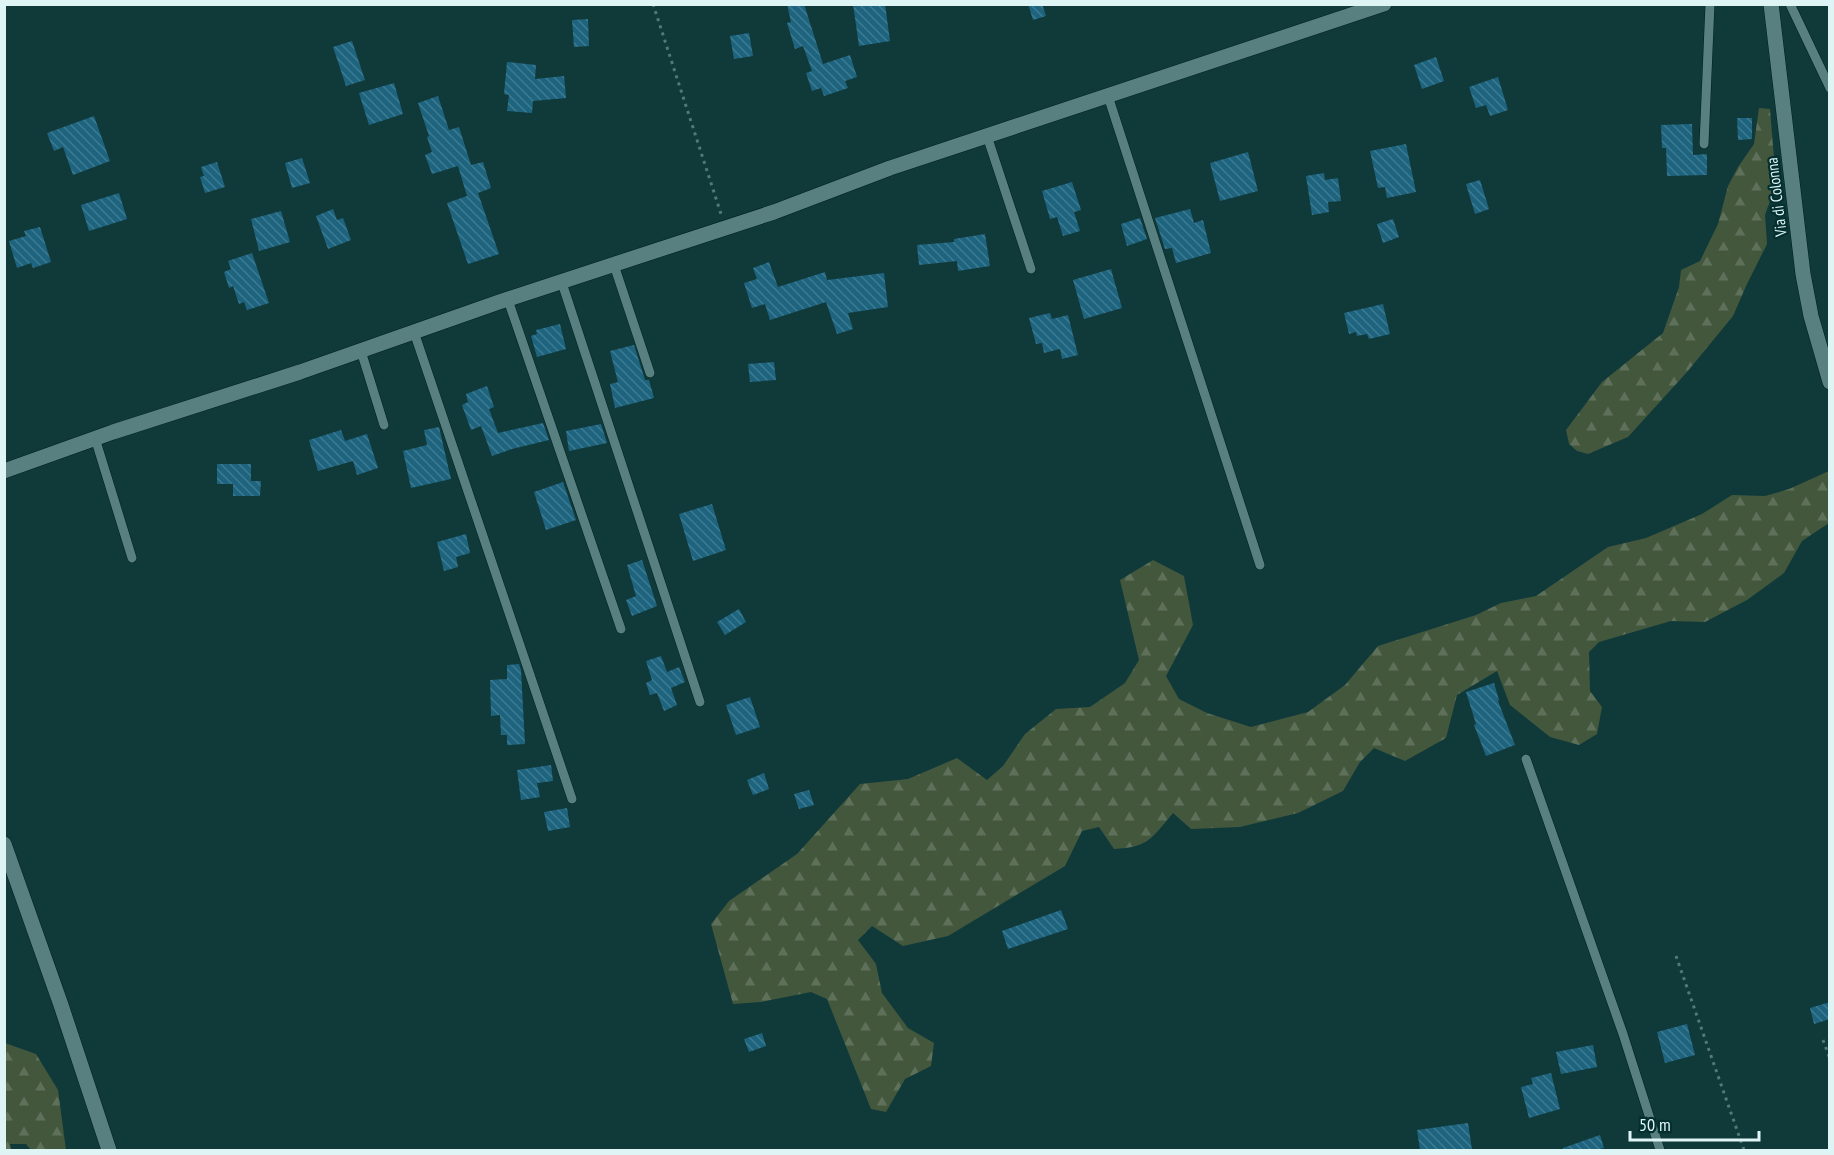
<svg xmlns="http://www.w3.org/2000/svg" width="1834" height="1155" viewBox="0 0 1834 1155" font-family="'PT Sans Narrow',sans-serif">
	<defs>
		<pattern id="forest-firs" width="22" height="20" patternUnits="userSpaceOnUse" patternTransform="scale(1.5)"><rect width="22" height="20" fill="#43573d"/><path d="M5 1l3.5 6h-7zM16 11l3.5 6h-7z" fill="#5e705a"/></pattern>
		<pattern id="building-back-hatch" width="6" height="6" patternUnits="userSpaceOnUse" patternTransform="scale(1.5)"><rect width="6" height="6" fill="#1e647f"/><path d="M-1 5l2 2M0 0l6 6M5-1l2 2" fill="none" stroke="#3e7b92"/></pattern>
	</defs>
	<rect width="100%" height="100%" fill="#10393a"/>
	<!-- forest -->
	<path fill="url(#forest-firs)" d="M 1759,108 L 1770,109 L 1776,183 L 1765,215 L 1767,244 L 1747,284 L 1733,316 L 1687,372 L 1628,437 L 1588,454 L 1577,451 L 1569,444 L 1566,430 L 1602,382 L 1663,333 L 1679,287 L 1681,270 L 1700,261 L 1718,224 L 1728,186 L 1738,167 L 1754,144 Z
		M 1829,471 L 1829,523 L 1802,541 L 1784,573 L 1747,600 L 1705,622 L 1671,621 L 1599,642 L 1589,652 L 1590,691 L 1602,707 L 1597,734 L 1579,745 L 1550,737 L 1510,705 L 1497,671 L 1457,695 L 1446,738 L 1405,761 L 1374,748 L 1360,762 L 1343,791 L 1298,813 L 1240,827 L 1191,829 L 1173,813 C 1151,839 1149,847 1114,849 L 1099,827 L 1082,831 L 1065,866 L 948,936 L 903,946 L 872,926 L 858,940 L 876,964 L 882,993 L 908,1028 L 934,1043 L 931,1066 L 905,1079 L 886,1112 L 871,1109 L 827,999 L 811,992 L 761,1002 L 733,1004 L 711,924 L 729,901 L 797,854 L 860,784 L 908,779 L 957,758 L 987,780 L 1003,766 L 1025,734 L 1056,709 L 1090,707 L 1125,683 L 1139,660 L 1120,580 L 1153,560 L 1184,576 L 1193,625 L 1166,676 L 1179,699 L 1207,713 L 1251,727 L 1308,712 L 1345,685 L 1378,646 L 1476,615 L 1501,603 L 1536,596 L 1608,547 L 1646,538 L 1702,514 L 1732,495 L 1765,496 L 1789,489 Z
		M 5,1043 L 36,1054 L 58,1090 L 66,1150 L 31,1150 L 26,1144 L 10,1144 L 11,1150 L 5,1150 Z"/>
	<!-- building -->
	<path fill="url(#building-back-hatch)" d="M 787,4 L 804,4 L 823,64 L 850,55 L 857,77 L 845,81 L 848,88 L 824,96 L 821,88 L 812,91 L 806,73 L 812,71 L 803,46 L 795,49 L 787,23 L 791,22 Z
		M 853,4 L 885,4 L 890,41 L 859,46 Z
		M 1028,4 L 1042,4 L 1046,16 L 1033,20 Z
		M 588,19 L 589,46 L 574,47 L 572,20 Z
		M 749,33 L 753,56 L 734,59 L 730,36 Z
		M 352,41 L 365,80 L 346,86 L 333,47 Z
		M 1436,57 L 1444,81 L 1422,89 L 1414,65 Z
		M 507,62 L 536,65 L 535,79 L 564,76 L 566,98 L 533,101 L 532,113 L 507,111 L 509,95 L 504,94 Z
		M 1498,77 L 1508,110 L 1490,116 L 1486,105 L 1476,108 L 1469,87 Z
		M 394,83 L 403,114 L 369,125 L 359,93 Z
		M 438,96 L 449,130 L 459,127 L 471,165 L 483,162 L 491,188 L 478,193 L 499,254 L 468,264 L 447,203 L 467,196 L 458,166 L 432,174 L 425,155 L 432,152 L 427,137 L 429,136 L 418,103 Z
		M 94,116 L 110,161 L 73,175 L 63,147 L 54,151 L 47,133 Z
		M 1737,118 L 1752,118 L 1752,139 L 1738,140 Z
		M 1692,124 L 1693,155 L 1707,154 L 1707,175 L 1667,176 L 1666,148 L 1662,148 L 1661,125 Z
		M 1406,144 L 1416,192 L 1387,198 L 1385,187 L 1378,188 L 1370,151 Z
		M 1248,152 L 1258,191 L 1220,201 L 1210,163 Z
		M 302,158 L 310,183 L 292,188 L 285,163 Z
		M 217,162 L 225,187 L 205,193 L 200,177 L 204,176 L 201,167 Z
		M 1324,173 L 1325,180 L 1338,178 L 1341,201 L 1328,202 L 1329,212 L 1312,215 L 1306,176 Z
		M 1480,180 L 1489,209 L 1475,214 L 1466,184 Z
		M 1072,182 L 1081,210 L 1074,212 L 1080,231 L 1063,236 L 1057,217 L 1050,219 L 1042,191 Z
		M 119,193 L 127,219 L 89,231 L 81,205 Z
		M 333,209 L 337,220 L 343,218 L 351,240 L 328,249 L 316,216 Z
		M 1190,209 L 1194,223 L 1203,220 L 1211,253 L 1176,263 L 1172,248 L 1165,249 L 1155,218 Z
		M 281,211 L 290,242 L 259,251 L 251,219 Z
		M 1140,218 L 1147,239 L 1127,246 L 1121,224 Z
		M 1393,219 L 1399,237 L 1383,243 L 1377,224 Z
		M 40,227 L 51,262 L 33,268 L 31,263 L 17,268 L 9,241 L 26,236 L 24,231 Z
		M 985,234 L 990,266 L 958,271 L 957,261 L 919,265 L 917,245 L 954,242 L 954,239 Z
		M 252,253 L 269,303 L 247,310 L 244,302 L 239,304 L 233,286 L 229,288 L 224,272 L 231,269 L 228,261 Z
		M 769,262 L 778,287 L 825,272 L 827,280 L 884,273 L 888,307 L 848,313 L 853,329 L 837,334 L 826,302 L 770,320 L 765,304 L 752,308 L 744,283 L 757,279 L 753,268 Z
		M 1111,269 L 1122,308 L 1084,319 L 1073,280 Z
		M 1383,304 L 1390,334 L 1369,339 L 1367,334 L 1357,336 L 1356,332 L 1349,334 L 1344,313 Z
		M 1050,313 L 1052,319 L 1068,315 L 1078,355 L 1062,359 L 1060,349 L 1044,353 L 1042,343 L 1036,344 L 1029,318 Z
		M 560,324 L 566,349 L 537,357 L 531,336 L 537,334 L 536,330 Z
		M 634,345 L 645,380 L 649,380 L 654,398 L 615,408 L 610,384 L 618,382 L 610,351 Z
		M 774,362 L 776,380 L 750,382 L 748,364 Z
		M 487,386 L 494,407 L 489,409 L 498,433 L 543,423 L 549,440 L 512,449 L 492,456 L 481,426 L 471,430 L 462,405 L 468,402 L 466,394 Z
		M 601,424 L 607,443 L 569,451 L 566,431 Z
		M 439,427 L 451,479 L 411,488 L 403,451 L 427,445 L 424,430 Z
		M 341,430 L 345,441 L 367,434 L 378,468 L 357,475 L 353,461 L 318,471 L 309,440 Z
		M 217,464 L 251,464 L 251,481 L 261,481 L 260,496 L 233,496 L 233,484 L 217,484 Z
		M 563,482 L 576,520 L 546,530 L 534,492 Z
		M 712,504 L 726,550 L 693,561 L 679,514 Z
		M 466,534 L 470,553 L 456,557 L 458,567 L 444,571 L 437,542 Z
		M 642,560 L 657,606 L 632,616 L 626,600 L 636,596 L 627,565 Z
		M 739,609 L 746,622 L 725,635 L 717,622 Z
		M 661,656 L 667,672 L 679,667 L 685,682 L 671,688 L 677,705 L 664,711 L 657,693 L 650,695 L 646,683 L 652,680 L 646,661 Z
		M 519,664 L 521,670 L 525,744 L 507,745 L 507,735 L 501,735 L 500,715 L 491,716 L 490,680 L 507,679 L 507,665 Z
		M 1494,683 L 1499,700 L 1498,701 L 1515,745 L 1486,756 L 1474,725 L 1476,724 L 1466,692 Z
		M 750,697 L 760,727 L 736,735 L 726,705 Z
		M 551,765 L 553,781 L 537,783 L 540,797 L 521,800 L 517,770 Z
		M 764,773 L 769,789 L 753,795 L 747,780 Z
		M 809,790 L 814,805 L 799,809 L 794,794 Z
		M 567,808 L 570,827 L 548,831 L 544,812 Z
		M 1061,910 L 1068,929 L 1008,949 L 1002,931 Z
		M 1830,1002 L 1830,1019 L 1814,1024 L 1810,1008 Z
		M 1687,1024 L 1695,1055 L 1665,1063 L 1657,1032 Z
		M 762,1033 L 766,1046 L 749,1052 L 744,1039 Z
		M 1593,1045 L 1597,1067 L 1561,1074 L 1556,1052 Z
		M 1551,1073 L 1560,1109 L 1529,1118 L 1521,1087 L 1533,1084 L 1531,1078 Z
		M 1468,1123 L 1472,1150 L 1420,1150 L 1417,1130 Z
		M 1600,1135 L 1604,1148 L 1596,1150 L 1563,1150 L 1563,1148 Z"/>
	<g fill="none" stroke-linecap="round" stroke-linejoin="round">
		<defs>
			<path id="service" d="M 1790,4 L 1830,88
				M 1108,96 L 1260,565
				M 987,136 L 1031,269
				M 1704,144 L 1710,4
				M 614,265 L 650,373
				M 562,283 L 700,702
				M 508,300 L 621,629
				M 414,332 L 572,799
				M 361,351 L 384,425
				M 95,438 L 132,558
				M 1526,759 L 1623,1034 L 1660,1150"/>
			<path id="minor" d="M 4,471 L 113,432 L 300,372 L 499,302 L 774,212 L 890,168 L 1384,4
				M 4,844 L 61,1005 L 109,1150"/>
			<path id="tertiary" d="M 1771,4 L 1803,274 L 1811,316 L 1830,382"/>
		</defs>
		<!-- service casing -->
		<use href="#service" stroke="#011f20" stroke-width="10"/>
		<!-- minor casing -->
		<use href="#minor" stroke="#011f20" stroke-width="16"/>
		<!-- tertiary casing -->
		<use href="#tertiary" stroke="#011f20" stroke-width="16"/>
		<!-- path -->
		<path stroke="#547778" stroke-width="3" stroke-dasharray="3 4.5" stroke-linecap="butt" d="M 653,4 L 721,214
			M 1676,956 L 1744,1150
			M 1823,1040 L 1830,1059"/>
		<!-- service -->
		<use href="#service" stroke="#588081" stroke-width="9"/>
		<!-- minor -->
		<use href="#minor" stroke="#588081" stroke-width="15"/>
		<!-- tertiary -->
		<use href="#tertiary" stroke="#588081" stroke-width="15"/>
	</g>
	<g text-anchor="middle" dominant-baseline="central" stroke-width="4.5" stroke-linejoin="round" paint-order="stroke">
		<!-- street labels -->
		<g font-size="16" fill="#dff5f5" stroke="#042f30">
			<text transform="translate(1776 197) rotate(-97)">Via di Colonna</text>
		</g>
	</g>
	<!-- border -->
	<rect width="1834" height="1155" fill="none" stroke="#dff5f5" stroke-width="12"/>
	<!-- scale -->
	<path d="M1630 1131v9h129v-9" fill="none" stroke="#dff5f5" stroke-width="3"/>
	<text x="1639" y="1131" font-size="18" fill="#dff5f5" stroke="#042f30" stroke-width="4.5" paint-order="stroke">50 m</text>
</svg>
